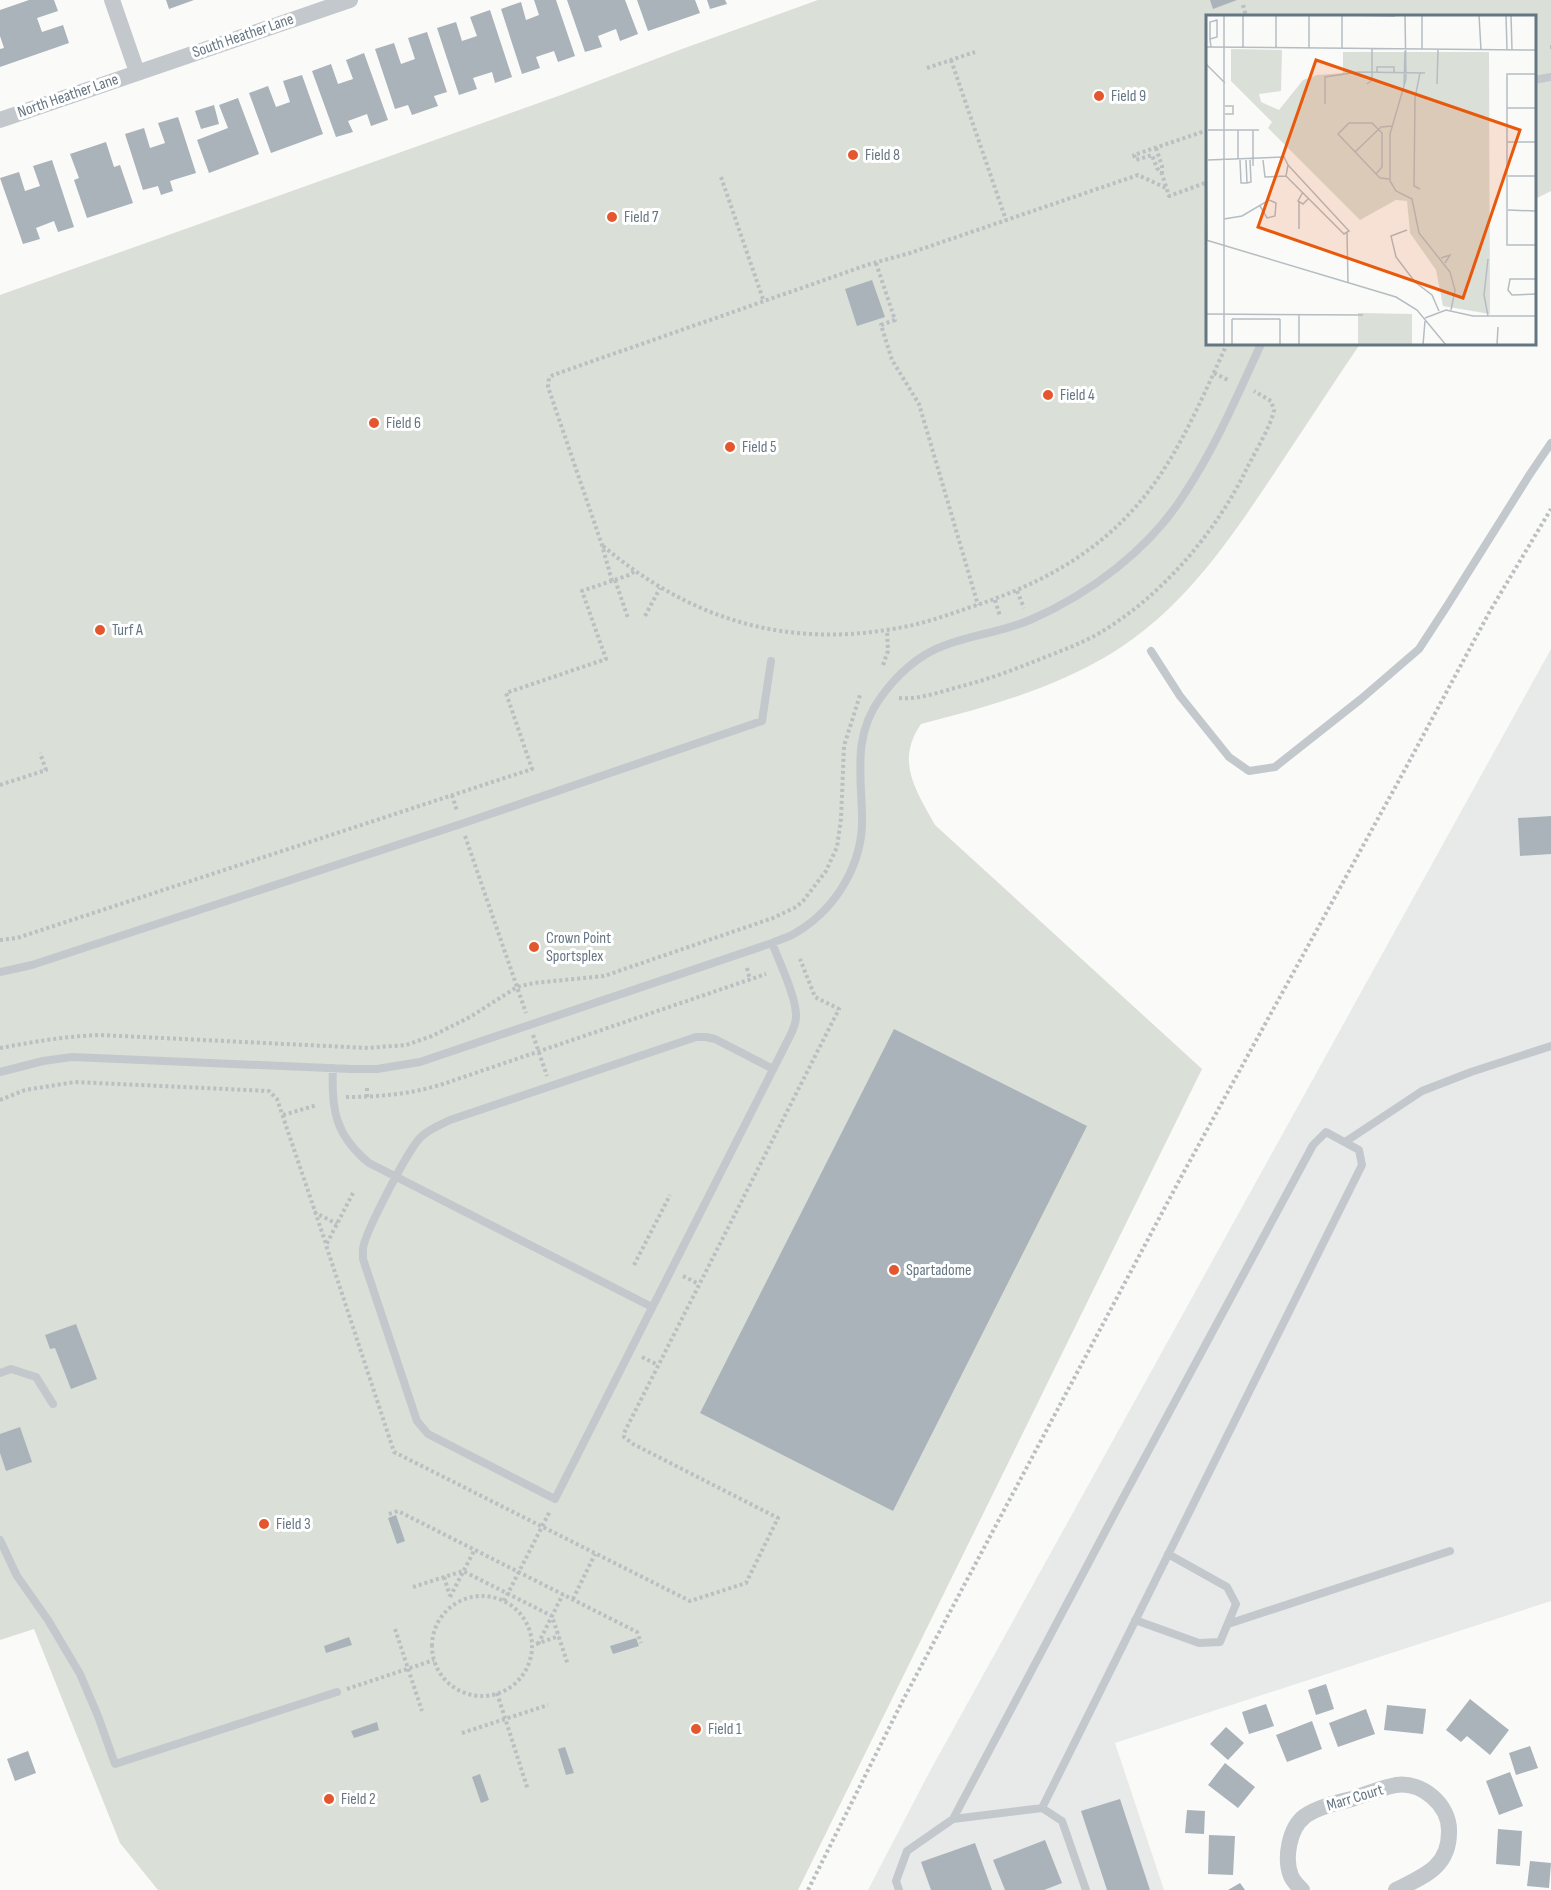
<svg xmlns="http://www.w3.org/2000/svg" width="1551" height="1890" viewBox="0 0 1551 1890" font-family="'Sofia Sans Condensed',sans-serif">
	<rect width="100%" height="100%" fill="#fafaf8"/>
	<!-- built -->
	<path fill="#e8e9e9" d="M 1551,649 L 1551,1601 L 1115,1743 L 1164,1890 L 868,1890 L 930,1771 Z"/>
	<!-- green -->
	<path fill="#dadfd7" d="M 818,0 L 1551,0 L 1551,191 L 1535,199 L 1534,16 L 1208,16 L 1208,344 L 1360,344 C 1332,385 1305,427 1277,469 C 1231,538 1185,608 1112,653 C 1053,689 987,707 921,724 C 895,762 916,790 935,825 L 1202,1069 L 798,1890 L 158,1890 L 120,1843 L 34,1629 L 0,1640 L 0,295 L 561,95 L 682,49 Z"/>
	<!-- building -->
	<path fill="#aab3b9" d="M 29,0 L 54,0 L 58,11 L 37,18 L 42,32 L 63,25 L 69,43 L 0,67 L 0,49 L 4,48 L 0,36 L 0,10 Z
		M 166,0 L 194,0 L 169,9 Z
		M 534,0 L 556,0 L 575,56 L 558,62 L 554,51 L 536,57 L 540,68 L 522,74 L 501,9 L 521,2 L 526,20 L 539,15 Z
		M 567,0 L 625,0 L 638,34 L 620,41 L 616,29 L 598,36 L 602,47 L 585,52 Z
		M 637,0 L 695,0 L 700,13 L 648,31 Z
		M 707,0 L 725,0 L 727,4 L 710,9 Z
		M 1210,0 L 1237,0 L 1213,9 Z
		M 490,10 L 512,77 L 495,83 L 492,72 L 473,78 L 477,89 L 459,95 L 437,28 L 456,22 L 462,41 L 477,36 L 470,17 Z
		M 427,32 L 447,92 L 434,96 L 438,106 L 412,115 L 408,105 L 395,109 L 375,49 L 394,43 L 401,64 L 415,59 L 408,38 Z
		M 364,53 L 388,120 L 371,126 L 367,114 L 348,121 L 353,132 L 336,137 L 312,71 L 331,64 L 338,84 L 353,79 L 346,60 Z
		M 302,75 L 323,134 L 271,153 L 249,93 L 268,86 L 276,107 L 290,102 L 283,81 Z
		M 238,98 L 259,154 L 209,173 L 197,140 L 228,128 L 219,105 Z
		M 214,105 L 219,124 L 201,129 L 195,111 Z
		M 178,117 L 196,173 L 170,181 L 173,191 L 161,195 L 158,186 L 143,190 L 125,134 L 144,128 L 150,148 L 165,143 L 158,123 Z
		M 106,142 L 114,167 L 120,165 L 133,203 L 87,218 L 74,180 L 79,178 L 70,154 Z
		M 52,160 L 74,227 L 58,232 L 54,221 L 36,228 L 40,239 L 23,244 L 0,178 L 19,172 L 25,191 L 40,186 L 33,166 Z
		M 872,280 L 885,317 L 857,326 L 845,289 Z
		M 1551,816 L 1551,854 L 1520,856 L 1518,818 Z
		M 894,1029 L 1087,1126 L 893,1511 L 700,1413 Z
		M 76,1324 L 97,1379 L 71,1389 L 55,1348 L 50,1349 L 45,1335 Z
		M 20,1427 L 32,1462 L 6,1471 L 0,1453 L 0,1434 Z
		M 396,1515 L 405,1541 L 397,1544 L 388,1518 Z
		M 349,1637 L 352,1645 L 326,1653 L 324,1646 Z
		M 636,1638 L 639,1646 L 613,1654 L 610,1646 Z
		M 1326,1684 L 1334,1709 L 1316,1715 L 1308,1690 Z
		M 1470,1699 L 1509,1730 L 1490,1755 L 1467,1736 L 1461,1742 L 1446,1730 Z
		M 1266,1704 L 1274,1726 L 1249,1734 L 1242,1712 Z
		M 1387,1705 L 1426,1709 L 1423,1734 L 1384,1730 Z
		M 1366,1709 L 1375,1734 L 1338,1747 L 1329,1723 Z
		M 1312,1721 L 1322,1749 L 1287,1762 L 1276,1735 Z
		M 377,1722 L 379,1730 L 354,1738 L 351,1731 Z
		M 1226,1727 L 1244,1743 L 1228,1760 L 1210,1744 Z
		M 1530,1746 L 1538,1768 L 1516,1775 L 1509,1753 Z
		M 565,1747 L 574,1773 L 566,1775 L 558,1749 Z
		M 28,1751 L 36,1773 L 15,1781 L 7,1759 Z
		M 1225,1763 L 1255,1787 L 1238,1808 L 1208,1785 Z
		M 1510,1772 L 1523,1806 L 1499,1815 L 1486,1781 Z
		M 480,1774 L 489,1800 L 481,1803 L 472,1777 Z
		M 1120,1799 L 1150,1890 L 1107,1890 L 1081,1811 Z
		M 1187,1810 L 1205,1811 L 1204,1834 L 1185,1833 Z
		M 1498,1829 L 1522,1831 L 1520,1866 L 1496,1864 Z
		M 1209,1835 L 1235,1836 L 1233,1875 L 1208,1874 Z
		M 1045,1840 L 1062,1883 L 1044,1890 L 1005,1890 L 993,1860 Z
		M 975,1843 L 992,1890 L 931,1890 L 921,1862 Z
		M 1530,1861 L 1551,1863 L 1549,1888 L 1527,1886 Z
		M 1240,1883 L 1245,1890 L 1228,1890 Z"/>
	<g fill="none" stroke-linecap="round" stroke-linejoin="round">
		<!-- path -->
		<path stroke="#bbbfc2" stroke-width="4" stroke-dasharray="3 3" stroke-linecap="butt" d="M 1243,5 L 1246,16
			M 1208,46 L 1205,47 L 1208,54
			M 1550,47 L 1551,47
			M 951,60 L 1006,220
			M 927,68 L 975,52
			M 1208,130 L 1134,155 L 1136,160 L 1152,155 L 1157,168 L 1162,174 L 1169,196 L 1208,182
			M 1156,148 L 1162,166 L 1162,174
			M 721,177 L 764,302
			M 876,263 L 895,320 L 881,325 L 892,360 L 919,404 L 978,605
			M 1214,373 L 1230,381
			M 603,546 C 690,619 785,649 898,628 C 922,624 945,616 968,608 C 1030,588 1086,561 1131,512 C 1175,465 1200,402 1227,344
			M 615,580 L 628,618
			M 612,581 L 602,545 L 548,387 L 549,378 L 553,375 L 870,264 L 910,253 L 1138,175 L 1166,188
			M 1017,591 L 1024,608
			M 995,600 L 1000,616
			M 645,616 L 660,588
			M 883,665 L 888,651 L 887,630
			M 899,698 C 921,700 945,690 966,685 C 992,678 1018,668 1043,658 C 1063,650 1083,643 1101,632 C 1162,596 1217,531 1247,468 C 1255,452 1271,426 1274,410 L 1271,401 L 1254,391
			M 0,785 L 46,770 L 40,753
			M 452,795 L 457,811
			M 465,836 L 526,1013
			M 0,940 L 17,938 L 532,769 L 506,693 L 606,659 L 582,591 L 629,575 L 635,571
			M 747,968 L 750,980
			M 533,1035 L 547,1076
			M 0,1048 C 33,1042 66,1036 100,1035 L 368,1048 L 406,1045 L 432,1036 L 470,1017 L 517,987 L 534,983 L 604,976 L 773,918 L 796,907 L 803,901 L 826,871 L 837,847 L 841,819 L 844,746 L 860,695
			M 346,1097 C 380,1097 411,1094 443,1084 L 766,974
			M 367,1097 L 367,1085
			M 0,1100 L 25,1090 L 75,1082 L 269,1091 L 277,1099 L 326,1244
			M 283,1115 L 317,1105
			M 353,1193 L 326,1245 L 394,1452 L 690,1601 L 746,1583 L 778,1518 L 633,1444 L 624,1437 L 624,1433 L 839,1009 L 815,997 L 800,959
			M 314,1212 L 337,1224
			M 634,1265 L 670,1195
			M 683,1276 L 699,1284
			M 642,1357 L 658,1365
			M 389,1514 L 398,1511 L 637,1632 L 641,1643
			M 444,1577 L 450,1596
			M 413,1587 L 463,1571 L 552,1616 L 568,1665
			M432 1646a50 50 0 1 1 100 0a50 50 0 1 1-100 0Z
			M 450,1597 L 475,1549
			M 573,1599 L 595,1554
			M 504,1601 L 550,1511
			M 395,1629 L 422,1711
			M 536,1644 L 559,1636
			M 538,1644 L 563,1594
			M 347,1689 L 434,1660
			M 497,1693 L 528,1790
			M 462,1733 L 548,1705
			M 808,1890 L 901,1704 L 1180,1179 L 1403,773 L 1490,611 L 1551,509"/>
		<!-- service -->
		<path stroke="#c3c8cc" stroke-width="8" d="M 1534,80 L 1551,77
			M 1151,651 L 1180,696 L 1229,757 L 1249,771 L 1275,767 L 1361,699 L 1419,649 L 1447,606 L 1530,474 L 1551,443
			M 772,943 C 779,961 797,999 796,1017 C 796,1024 793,1030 790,1036 L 555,1499 L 428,1434 L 417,1421 L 363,1259 C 363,1258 363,1250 363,1249 C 364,1234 409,1148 421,1137 C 429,1129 440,1125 450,1120 L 696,1037 L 706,1037 L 715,1039 L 773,1069
			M 0,972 L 32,965 L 461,824 L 762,721 L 771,661
			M 333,1068 C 331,1109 335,1135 369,1163 L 652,1307
			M 0,1072 L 43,1061 L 72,1057 L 351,1069 L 377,1069 L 420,1062 L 772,943 C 781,939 790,937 797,932 C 837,908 864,862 862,815 C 861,772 853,735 881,697 C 896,676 918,655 943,646 C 971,635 1002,632 1030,620 C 1090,594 1150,549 1185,493 C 1216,446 1238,394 1261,344
			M 1345,1142 L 1422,1091 L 1471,1072 L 1551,1046
			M 0,1373 L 11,1369 L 36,1377 L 53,1404
			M 0,1540 L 17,1576 L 48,1620 L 80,1674 L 98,1716 L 115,1764 L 337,1692
			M 1135,1620 L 1199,1643 L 1220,1642 L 1236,1604 L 1227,1587 L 1168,1554
			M 1228,1624 L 1450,1551
			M 953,1819 L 1116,1511 L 1313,1145 L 1326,1132 L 1359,1150 L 1362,1165 L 1042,1808
			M 899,1890 L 896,1881 L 907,1851 L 953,1819 L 1042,1808 L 1062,1821 L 1086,1890"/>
		<!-- minor -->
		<path stroke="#c3c8cc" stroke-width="16" d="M 112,0 L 137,72
			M 0,120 L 350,0
			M 1302,1890 C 1298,1886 1293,1881 1291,1876 C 1284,1859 1289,1828 1305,1816 C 1318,1807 1336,1803 1352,1799 C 1366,1794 1381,1788 1396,1785 C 1422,1781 1449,1805 1449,1830 C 1450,1867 1424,1876 1396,1890"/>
	</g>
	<!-- markers -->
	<g fill="#e4572e" stroke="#fff" stroke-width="2">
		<circle cx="1099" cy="96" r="6"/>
		<circle cx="853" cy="155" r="6"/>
		<circle cx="612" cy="217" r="6"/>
		<circle cx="1048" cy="395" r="6"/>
		<circle cx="374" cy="423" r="6"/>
		<circle cx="730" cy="447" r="6"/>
		<circle cx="100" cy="630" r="6"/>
		<circle cx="534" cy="947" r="6"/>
		<circle cx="894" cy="1270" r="6"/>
		<circle cx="264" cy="1524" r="6"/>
		<circle cx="696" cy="1729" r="6"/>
		<circle cx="329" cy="1799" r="6"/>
	</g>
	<g text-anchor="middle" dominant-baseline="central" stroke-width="6" stroke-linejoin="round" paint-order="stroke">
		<!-- street labels -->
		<g font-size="16" fill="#657683" stroke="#fff">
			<text transform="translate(243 36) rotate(-19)">South Heather Lane</text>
			<text transform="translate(68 96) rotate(-19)">North Heather Lane</text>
			<text transform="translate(1355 1798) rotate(-17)">Marr Court</text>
		</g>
		<!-- poi labels -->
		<g font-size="16" fill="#657683" stroke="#fff" text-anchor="start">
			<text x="1111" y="96">Field 9</text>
			<text x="865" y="155">Field 8</text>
			<text x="624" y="217">Field 7</text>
			<text x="1060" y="395">Field 4</text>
			<text x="386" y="423">Field 6</text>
			<text x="742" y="447">Field 5</text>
			<text x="112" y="630">Turf A</text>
			<text x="546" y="938">Crown Point<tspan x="546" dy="18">Sportsplex</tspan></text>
			<text x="906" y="1270">Spartadome</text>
			<text x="276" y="1524">Field 3</text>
			<text x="708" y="1729">Field 1</text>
			<text x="341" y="1799">Field 2</text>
		</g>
	</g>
	<!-- overview -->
	<g transform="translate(1206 15)">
		<rect width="330" height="330" fill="#fafaf8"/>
		<path d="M 25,34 L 76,35 L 75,76 L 53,79 L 55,87 L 73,95 L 97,65 L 111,60 L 137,58 L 137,37 L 283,37 L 284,299 L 237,291 L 230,255 L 204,218 L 201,186 L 190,185 L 154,205 L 62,113 L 66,107 L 25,66 ZM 152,298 L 206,299 L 206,330 L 152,330 Z" fill="#dadfd7"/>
		<path fill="none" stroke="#b5bdc2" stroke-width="1.5" d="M 37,0 L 37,32M 70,0 L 70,33M 103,0 L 103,33M 136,0 L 136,33M 143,0 L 189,1M 199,0 L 200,64 L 184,119 L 184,166 L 190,176 L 206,184 L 213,218 L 244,257 L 249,275 L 245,295M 273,0 L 275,35M 300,0 L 301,35M 305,0 L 306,35M 4,24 L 4,7 L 11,5 L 11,22 L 4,24 L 5,32M 0,32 L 330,35M 216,35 L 216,0M 0,49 L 19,68M 171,57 L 171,52 L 188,52 L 188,58M 214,58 L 209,83 L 208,171 L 214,174M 330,59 L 301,59 L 301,230 L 330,230M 0,69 L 1,226M 161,69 L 166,65 L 166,34M 231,69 L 232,35M 198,71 L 199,36M 119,89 L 119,62 L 152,57 L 219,58M 19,91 L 27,91 L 27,99 L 19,99M 301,93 L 330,93M 2,115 L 53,115M 47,115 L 47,151M 301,127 L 330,127M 149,137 L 175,112 L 186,111M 2,145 L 78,142 L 82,150 L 80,161 L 59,162 L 57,145M 32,145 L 32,115M 34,145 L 35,168 L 41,168M 40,145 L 41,168M 170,159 L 176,152 L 176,118 L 166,108 L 143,108 L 132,119 L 173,162 L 174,163 L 183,164M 80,161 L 138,219 L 143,216 L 82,150M 302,161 L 330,161M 41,168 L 45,167 L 44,145M 97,177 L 92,186 L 97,189 L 103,183M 302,195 L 330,196M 18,204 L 36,201 L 63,185 L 70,188 L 69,201 L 61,203 L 54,191M 93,214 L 93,187M 201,215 L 185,221 L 190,242 L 209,267 L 226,280 L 233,296M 141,218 L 142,267M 0,225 L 190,282 L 211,295 L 240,330M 18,231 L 18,0M 235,243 L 244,240 L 239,248M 330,264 L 304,264 L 302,275 L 306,280 L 330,279M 0,299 L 157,300M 282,301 L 278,280 L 282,244M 219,303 L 240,295 L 267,301 L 330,301M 26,304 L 74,304M 18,330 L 18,231M 26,330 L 26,304M 74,330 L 74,304M 93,330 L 93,300M 217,330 L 219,306M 291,330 L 292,312"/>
		<path fill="#e8590c" fill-opacity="0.15" stroke="#e8590c" stroke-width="3" d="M 110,45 L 314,115 L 257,283 L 52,212 Z"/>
		<rect width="330" height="330" fill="none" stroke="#657683" stroke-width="3"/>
	</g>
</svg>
